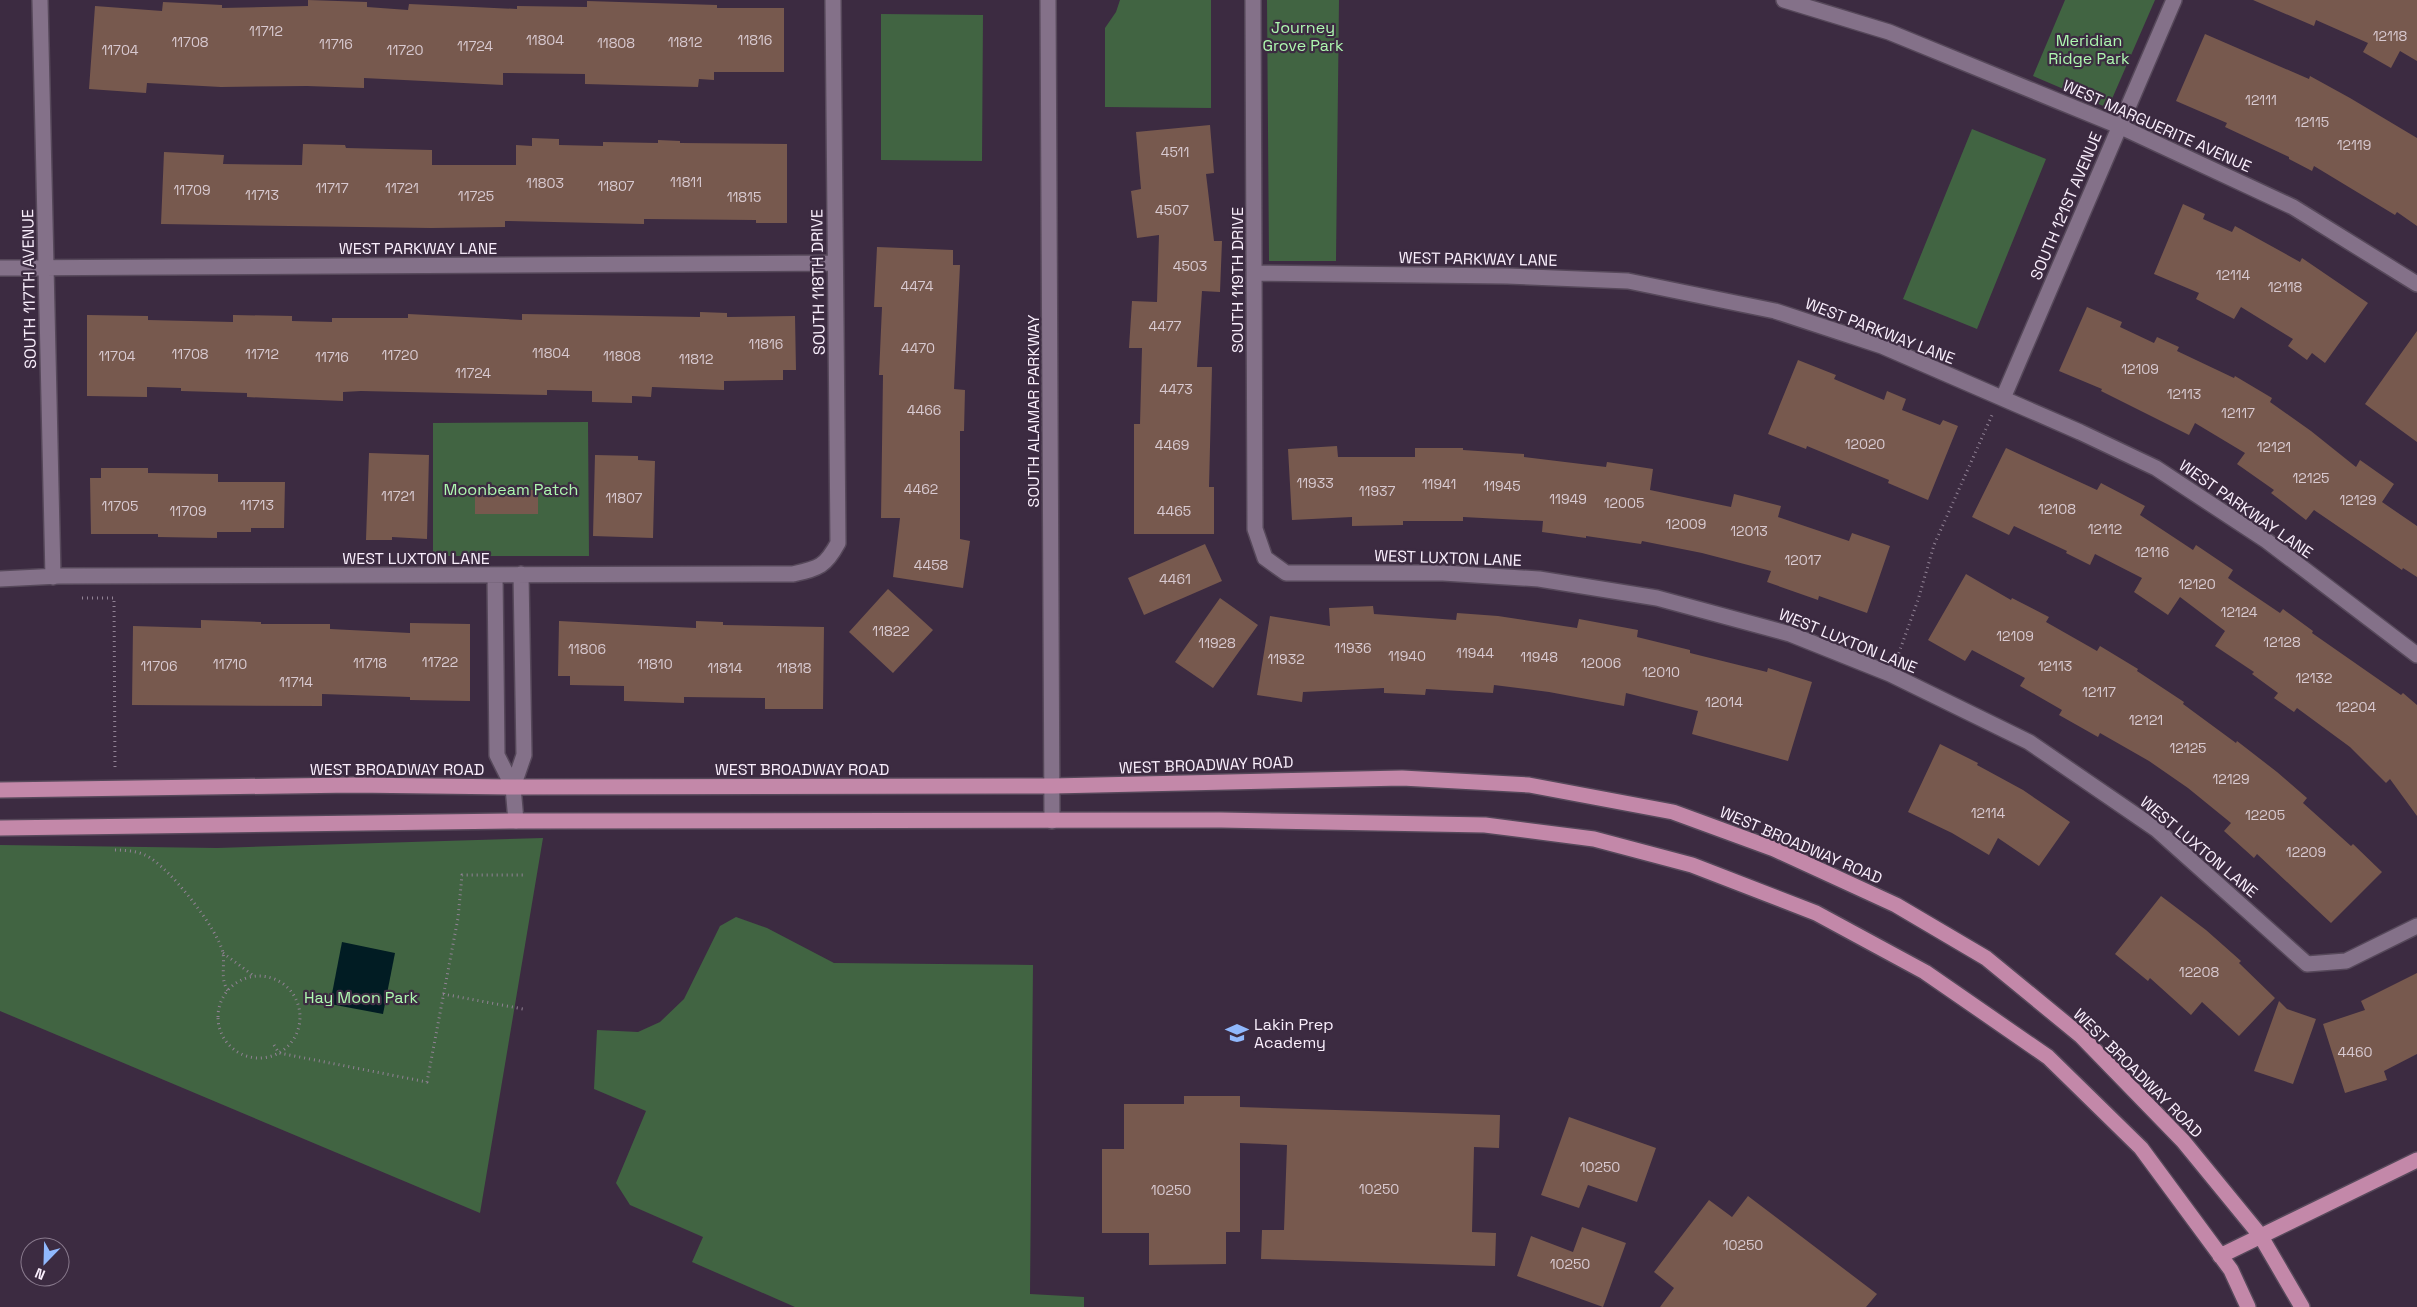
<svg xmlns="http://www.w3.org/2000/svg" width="2417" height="1307" viewBox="0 0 2417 1307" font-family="'Space Grotesk',sans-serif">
	<rect width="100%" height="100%" fill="#3c2b41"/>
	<!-- green -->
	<path fill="#416442" d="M 1120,0 L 1211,0 L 1211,108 L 1105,107 L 1105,28 L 1116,12 Z
		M 1267,0 L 1339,0 L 1336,261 L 1269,261 Z
		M 2065,0 L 2155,0 L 2108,108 L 2033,76 Z
		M 881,14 L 983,15 L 982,161 L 881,160 Z
		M 1972,129 L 2046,159 L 1977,329 L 1903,299 Z
		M 588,422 L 589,556 L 433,556 L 433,423 Z
		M 543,838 L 480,1213 L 0,1011 L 0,845 L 217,848 Z
		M 736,917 L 767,928 L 834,963 L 1033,965 L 1030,1294 L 1084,1297 L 1084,1307 L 795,1307 L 692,1262 L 703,1237 L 630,1205 L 616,1183 L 646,1111 L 594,1089 L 597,1030 L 638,1032 L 660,1022 L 684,999 L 720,926 Z"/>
	<!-- water -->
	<path fill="#011c23" d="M 342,942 L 395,953 L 383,1014 L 330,1004 Z"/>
	<!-- building -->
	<path fill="#77594e" d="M 308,0 L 367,2 L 367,7 L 408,10 L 409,4 L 517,9 L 517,6 L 587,7 L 587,1 L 717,5 L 717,8 L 784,8 L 784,72 L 714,72 L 714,80 L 699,79 L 698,87 L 585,84 L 585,74 L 503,73 L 503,85 L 364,78 L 364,88 L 307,86 L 221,87 L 147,83 L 146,93 L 89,89 L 95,6 L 162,11 L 163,2 L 222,5 L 222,8 L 308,6 Z
		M 2253,0 L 2417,0 L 2417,61 L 2400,51 L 2391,68 L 2363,52 L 2368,43 L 2316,20 L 2314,26 Z
		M 2205,34 L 2309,79 L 2310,76 L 2350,98 L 2417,138 L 2417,226 L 2397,212 L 2395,215 L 2314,166 L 2312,171 L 2289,159 L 2289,157 L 2225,127 L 2227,123 L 2176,101 Z
		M 1210,125 L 1214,173 L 1206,174 L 1214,241 L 1222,241 L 1220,292 L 1202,291 L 1197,367 L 1212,367 L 1209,487 L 1214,487 L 1214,534 L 1134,534 L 1134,424 L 1140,424 L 1142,348 L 1129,348 L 1132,301 L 1157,302 L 1159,235 L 1137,238 L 1131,191 L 1141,189 L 1136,132 Z
		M 532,138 L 559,139 L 559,145 L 603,146 L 603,142 L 658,143 L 658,140 L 680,141 L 680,143 L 787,144 L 787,223 L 756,223 L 756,220 L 644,219 L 644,224 L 505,221 L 505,227 L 431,228 L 161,224 L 164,152 L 224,155 L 223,164 L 302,165 L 303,144 L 345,145 L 346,148 L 432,150 L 432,165 L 516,165 L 516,145 L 532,146 Z
		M 2183,204 L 2205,214 L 2203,219 L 2232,232 L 2235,226 L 2300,262 L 2302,258 L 2368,303 L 2325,363 L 2312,353 L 2307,360 L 2288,346 L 2293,339 L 2241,307 L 2234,319 L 2196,299 L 2199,293 L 2154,274 Z
		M 877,247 L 953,250 L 953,265 L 960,265 L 954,389 L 965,390 L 964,431 L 960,431 L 960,539 L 970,541 L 963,588 L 893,577 L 900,518 L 881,518 L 883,375 L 879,375 L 882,307 L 874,307 Z
		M 2087,307 L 2122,322 L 2120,327 L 2154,343 L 2157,337 L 2179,347 L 2177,351 L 2234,378 L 2235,376 L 2272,398 L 2270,402 L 2311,431 L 2356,467 L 2360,460 L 2394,484 L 2382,502 L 2417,526 L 2417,577 L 2403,568 L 2402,570 L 2314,510 L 2306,520 L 2271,493 L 2274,490 L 2237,464 L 2245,453 L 2195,423 L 2189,435 L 2101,391 L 2102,389 L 2059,371 Z
		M 700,312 L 727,313 L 727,317 L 795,316 L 796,370 L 783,370 L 783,380 L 724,381 L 724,390 L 652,387 L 651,397 L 632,396 L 632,403 L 592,402 L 592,391 L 547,390 L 547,395 L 361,391 L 343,392 L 343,401 L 247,397 L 247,393 L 181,391 L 181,388 L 147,387 L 147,397 L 87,396 L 87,315 L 148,316 L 148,320 L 233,322 L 233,315 L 292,316 L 292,321 L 332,322 L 332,318 L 408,318 L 408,314 L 522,320 L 522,314 L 700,317 Z
		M 2417,331 L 2417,442 L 2365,404 Z
		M 1798,360 L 1836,375 L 1834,379 L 1884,400 L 1887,391 L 1906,399 L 1902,410 L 1940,425 L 1943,420 L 1958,426 L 1928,500 L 1888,483 L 1889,480 L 1807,446 L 1806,449 L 1768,434 Z
		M 1337,446 L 1338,457 L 1415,457 L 1415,448 L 1463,448 L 1463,450 L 1524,454 L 1524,457 L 1606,467 L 1607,462 L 1653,469 L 1650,490 L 1731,507 L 1734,494 L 1781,506 L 1778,517 L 1849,541 L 1852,533 L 1890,546 L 1867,613 L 1819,596 L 1818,600 L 1767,582 L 1771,571 L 1702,553 L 1642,541 L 1641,544 L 1586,536 L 1586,538 L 1542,532 L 1543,521 L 1463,517 L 1463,521 L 1403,521 L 1403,525 L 1352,526 L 1352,517 L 1292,520 L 1288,449 Z
		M 2006,448 L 2097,490 L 2101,483 L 2145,506 L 2140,515 L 2193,550 L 2196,545 L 2233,570 L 2228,578 L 2280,613 L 2283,609 L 2313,631 L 2312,633 L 2401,695 L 2403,693 L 2417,705 L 2417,816 L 2390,779 L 2386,783 L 2350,747 L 2297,708 L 2294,712 L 2274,698 L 2278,693 L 2252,674 L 2254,672 L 2215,646 L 2225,631 L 2180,597 L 2168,615 L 2134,592 L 2142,578 L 2095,554 L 2090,565 L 2066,553 L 2067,551 L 2014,526 L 2009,535 L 1972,517 Z
		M 369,453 L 429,455 L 427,539 L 392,537 L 392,540 L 366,540 Z
		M 595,455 L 638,456 L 638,460 L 655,461 L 653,538 L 593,536 Z
		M 101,468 L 148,468 L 148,473 L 218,474 L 218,482 L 285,482 L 284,528 L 251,528 L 251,532 L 217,532 L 217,538 L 158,537 L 158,534 L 91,534 L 90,478 L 101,478 Z
		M 475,490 L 538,490 L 538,514 L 475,514 Z
		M 1205,544 L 1222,581 L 1144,615 L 1128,578 Z
		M 1966,574 L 2011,600 L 2012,598 L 2049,617 L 2046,622 L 2097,651 L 2100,646 L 2138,669 L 2137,671 L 2184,702 L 2183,704 L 2236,743 L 2237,741 L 2277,772 L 2307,798 L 2303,803 L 2351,846 L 2353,844 L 2382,872 L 2331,923 L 2257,854 L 2254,858 L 2224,831 L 2231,823 L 2188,788 L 2149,761 L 2100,733 L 2098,737 L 2059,715 L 2062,710 L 2020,686 L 2025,678 L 1972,650 L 1965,661 L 1928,640 Z
		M 888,589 L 933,630 L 893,673 L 849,632 Z
		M 1220,598 L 1258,625 L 1213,688 L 1175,662 Z
		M 1373,606 L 1374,614 L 1456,620 L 1457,613 L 1498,616 L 1577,628 L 1579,619 L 1638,630 L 1637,637 L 1690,650 L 1690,653 L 1767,672 L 1768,668 L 1812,682 L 1788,761 L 1692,734 L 1698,711 L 1626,693 L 1624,706 L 1549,692 L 1494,685 L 1493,693 L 1426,689 L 1425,695 L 1384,693 L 1384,688 L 1303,692 L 1302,702 L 1257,695 L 1270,616 L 1330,626 L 1329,608 Z
		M 201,620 L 261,622 L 261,624 L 330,624 L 330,629 L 410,633 L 410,623 L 470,624 L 470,701 L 410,700 L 410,697 L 322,694 L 322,706 L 132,705 L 133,626 L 201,628 Z
		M 559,621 L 696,628 L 696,621 L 723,622 L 723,625 L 824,627 L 823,709 L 765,709 L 765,698 L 684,697 L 684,703 L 624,701 L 624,686 L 570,685 L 570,676 L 558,676 Z
		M 1940,744 L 1978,763 L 1977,765 L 2023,790 L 2070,822 L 2039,866 L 1998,838 L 1989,855 L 1952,833 L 1908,812 Z
		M 2161,896 L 2206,930 L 2241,961 L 2239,963 L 2275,998 L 2239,1036 L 2202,1002 L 2191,1015 L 2150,978 L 2148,981 L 2115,954 Z
		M 2417,973 L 2417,1054 L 2384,1071 L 2387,1080 L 2345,1093 L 2323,1024 L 2365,1010 L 2361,1001 Z
		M 2279,1001 L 2287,1009 L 2316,1019 L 2293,1084 L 2254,1071 Z
		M 1184,1096 L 1240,1096 L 1240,1107 L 1500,1115 L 1499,1148 L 1474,1147 L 1472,1232 L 1496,1233 L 1495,1266 L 1261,1259 L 1262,1230 L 1284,1230 L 1287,1145 L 1240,1143 L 1240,1232 L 1226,1232 L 1226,1264 L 1149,1265 L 1149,1233 L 1102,1233 L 1102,1149 L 1124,1149 L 1124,1104 L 1184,1104 Z
		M 1569,1117 L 1656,1148 L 1637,1202 L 1588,1185 L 1579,1208 L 1541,1195 Z
		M 1748,1196 L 1877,1294 L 1866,1307 L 1660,1307 L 1674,1288 L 1654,1272 L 1709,1200 L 1732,1217 Z
		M 1582,1227 L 1626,1243 L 1603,1307 L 1517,1276 L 1531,1236 L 1573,1252 Z"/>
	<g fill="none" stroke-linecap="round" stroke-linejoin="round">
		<defs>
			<path id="minor" d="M 40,0 L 53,577
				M 1048,0 L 1052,821
				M 1253,0 L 1255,529 L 1265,558 L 1286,573 L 1443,573 L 1539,579 L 1657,598 L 1790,634 L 1890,674 L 2029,742 L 2156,829 L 2307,964 L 2346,961 L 2417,926
				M 1784,0 L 1889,32 L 2119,126 L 2293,207 L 2417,284
				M 0,268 L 835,263
				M 1254,273 L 1507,276 L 1628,281 L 1775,311 L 1882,346 L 2080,432 L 2156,468 L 2267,541 L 2417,655
				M 2003,398 L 2174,0
				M 495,575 L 497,755 L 513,787 L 516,821
				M 0,579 L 59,576 L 793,574 C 819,568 825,567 838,543 L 833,0
				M 513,787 L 524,755 L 521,574"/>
			<path id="major" d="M 0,790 L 353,785 L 513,787 L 1053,786 L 1402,778 L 1529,785 L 1673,812 L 1774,849 L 1896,905 L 1986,958 L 2081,1036 L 2183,1141 L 2260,1235 L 2302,1307
				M 0,828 L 516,821 L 1221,820 L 1485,825 L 1594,839 L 1692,865 L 1816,913 L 1925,972 L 2048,1057 L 2141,1148 L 2231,1270 L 2248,1307
				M 2220,1256 L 2417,1160"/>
		</defs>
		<!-- minor casing -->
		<use href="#minor" stroke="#56485a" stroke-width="18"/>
		<!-- major casing -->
		<use href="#major" stroke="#56485a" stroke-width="18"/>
		<!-- path -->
		<path stroke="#918295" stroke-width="3" stroke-dasharray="1 4" stroke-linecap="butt" d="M 82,598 L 114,598 L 115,768
			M 1897,658 L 1918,600 L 1934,545 L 1993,413
			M 115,850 C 125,850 136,851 145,855 C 168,865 218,929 223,953 C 225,966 220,979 228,991
			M 223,953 L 254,976
			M218 1017a41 41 0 1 1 82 0a41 41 0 1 1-82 0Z
			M 443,994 L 523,1009
			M 274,1045 L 279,1053 L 427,1082 L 458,918 L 462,875 L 523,875"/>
		<!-- minor -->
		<use href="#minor" stroke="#847189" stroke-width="15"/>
		<!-- major -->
		<use href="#major" stroke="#c388a9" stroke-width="15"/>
	</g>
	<!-- icons -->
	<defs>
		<symbol id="school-bare" viewBox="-9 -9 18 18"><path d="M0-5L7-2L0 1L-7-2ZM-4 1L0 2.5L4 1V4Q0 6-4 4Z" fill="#90b8fd" stroke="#3c2b41" stroke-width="2.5" paint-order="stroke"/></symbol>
	</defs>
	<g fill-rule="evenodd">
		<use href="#school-bare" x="1221" y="1017" width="32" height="32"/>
	</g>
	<g text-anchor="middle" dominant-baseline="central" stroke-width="4.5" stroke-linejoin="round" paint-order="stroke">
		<!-- number labels -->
		<g font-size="14" fill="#d8c9d0">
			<text x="266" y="31">11712</text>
			<text x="2390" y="36">12118</text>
			<text x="545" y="40">11804</text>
			<text x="755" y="40">11816</text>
			<text x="190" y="42">11708</text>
			<text x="685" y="42">11812</text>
			<text x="616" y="43">11808</text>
			<text x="336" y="44">11716</text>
			<text x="475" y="46">11724</text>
			<text x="120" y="50">11704</text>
			<text x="405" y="50">11720</text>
			<text x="2261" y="100">12111</text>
			<text x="2312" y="122">12115</text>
			<text x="2354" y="145">12119</text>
			<text x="1175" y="152">4511</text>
			<text x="686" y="182">11811</text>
			<text x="545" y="183">11803</text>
			<text x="616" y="186">11807</text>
			<text x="332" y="188">11717</text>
			<text x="402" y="188">11721</text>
			<text x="192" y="190">11709</text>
			<text x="262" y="195">11713</text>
			<text x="476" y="196">11725</text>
			<text x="744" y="197">11815</text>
			<text x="1172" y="210">4507</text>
			<text x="1190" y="266">4503</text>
			<text x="2233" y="275">12114</text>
			<text x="917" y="286">4474</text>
			<text x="2285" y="287">12118</text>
			<text x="1165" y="326">4477</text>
			<text x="766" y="344">11816</text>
			<text x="918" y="348">4470</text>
			<text x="551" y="353">11804</text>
			<text x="190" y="354">11708</text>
			<text x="262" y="354">11712</text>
			<text x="400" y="355">11720</text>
			<text x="117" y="356">11704</text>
			<text x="622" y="356">11808</text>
			<text x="332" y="357">11716</text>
			<text x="696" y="359">11812</text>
			<text x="2140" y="369">12109</text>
			<text x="473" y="373">11724</text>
			<text x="1176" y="389">4473</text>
			<text x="2184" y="394">12113</text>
			<text x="924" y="410">4466</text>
			<text x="2238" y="413">12117</text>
			<text x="1865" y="444">12020</text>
			<text x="1172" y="445">4469</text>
			<text x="2274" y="447">12121</text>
			<text x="2311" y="478">12125</text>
			<text x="1315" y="483">11933</text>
			<text x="1439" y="484">11941</text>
			<text x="1502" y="486">11945</text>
			<text x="921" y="489">4462</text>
			<text x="1377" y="491">11937</text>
			<text x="398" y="496">11721</text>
			<text x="624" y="498">11807</text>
			<text x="1568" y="499">11949</text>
			<text x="2358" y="500">12129</text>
			<text x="1624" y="503">12005</text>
			<text x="257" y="505">11713</text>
			<text x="120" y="506">11705</text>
			<text x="2057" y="509">12108</text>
			<text x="188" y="511">11709</text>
			<text x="1174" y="511">4465</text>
			<text x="1686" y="524">12009</text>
			<text x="2105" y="529">12112</text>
			<text x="1749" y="531">12013</text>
			<text x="2152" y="552">12116</text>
			<text x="1803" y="560">12017</text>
			<text x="931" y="565">4458</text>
			<text x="1175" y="579">4461</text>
			<text x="2197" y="584">12120</text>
			<text x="2239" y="612">12124</text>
			<text x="891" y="631">11822</text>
			<text x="2015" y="636">12109</text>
			<text x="2282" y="642">12128</text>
			<text x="1217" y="643">11928</text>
			<text x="1353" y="648">11936</text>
			<text x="587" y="649">11806</text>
			<text x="1475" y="653">11944</text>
			<text x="1407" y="656">11940</text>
			<text x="1539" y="657">11948</text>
			<text x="1286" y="659">11932</text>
			<text x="440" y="662">11722</text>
			<text x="370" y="663">11718</text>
			<text x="1601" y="663">12006</text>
			<text x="230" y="664">11710</text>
			<text x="655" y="664">11810</text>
			<text x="159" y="666">11706</text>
			<text x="2055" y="666">12113</text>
			<text x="725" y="668">11814</text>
			<text x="794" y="668">11818</text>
			<text x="1661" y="672">12010</text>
			<text x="2314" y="678">12132</text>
			<text x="296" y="682">11714</text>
			<text x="2099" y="692">12117</text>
			<text x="1724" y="702">12014</text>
			<text x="2356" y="707">12204</text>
			<text x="2146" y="720">12121</text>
			<text x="2188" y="748">12125</text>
			<text x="2231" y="779">12129</text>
			<text x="1988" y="813">12114</text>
			<text x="2265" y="815">12205</text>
			<text x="2306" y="852">12209</text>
			<text x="2199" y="972">12208</text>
			<text x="2355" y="1052">4460</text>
			<text x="1600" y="1167">10250</text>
			<text x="1379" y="1189">10250</text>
			<text x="1171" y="1190">10250</text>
			<text x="1743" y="1245">10250</text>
			<text x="1570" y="1264">10250</text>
		</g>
		<!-- park labels -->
		<g font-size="16" fill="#aef8b0" stroke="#3c2b41">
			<text x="1303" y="27">Journey<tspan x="1303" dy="18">Grove Park</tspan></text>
			<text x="2089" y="40">Meridian<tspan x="2089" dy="18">Ridge Park</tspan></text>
			<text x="511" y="489">Moonbeam Patch</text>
			<text x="361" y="997">Hay Moon Park</text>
		</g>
		<!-- street labels -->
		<g font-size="16" fill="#f9eefc" stroke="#3c2b41">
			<text transform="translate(2157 126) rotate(24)">WEST MARGUERITE AVENUE</text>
			<text transform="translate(2066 206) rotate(-67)">SOUTH 121ST AVENUE</text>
			<text x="418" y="248">WEST PARKWAY LANE</text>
			<text transform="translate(1478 259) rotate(1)">WEST PARKWAY LANE</text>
			<text transform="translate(1237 280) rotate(-90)">SOUTH 119TH DRIVE</text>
			<text transform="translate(818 282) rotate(-91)">SOUTH 118TH DRIVE</text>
			<text transform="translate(29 289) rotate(-91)">SOUTH 117TH AVENUE</text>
			<text transform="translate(1880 331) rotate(21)">WEST PARKWAY LANE</text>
			<text transform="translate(1033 411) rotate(-90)">SOUTH ALAMAR PARKWAY</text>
			<text transform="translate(2246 509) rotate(35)">WEST PARKWAY LANE</text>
			<text x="416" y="558">WEST LUXTON LANE</text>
			<text transform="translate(1448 558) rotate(2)">WEST LUXTON LANE</text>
			<text transform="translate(1848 641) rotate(22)">WEST LUXTON LANE</text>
			<text transform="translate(1206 765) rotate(-2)">WEST BROADWAY ROAD</text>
			<text x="397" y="769">WEST BROADWAY ROAD</text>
			<text x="802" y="769">WEST BROADWAY ROAD</text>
			<text transform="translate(1801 845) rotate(23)">WEST BROADWAY ROAD</text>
			<text transform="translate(2199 847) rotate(40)">WEST LUXTON LANE</text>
			<text transform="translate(2138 1073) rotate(45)">WEST BROADWAY ROAD</text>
		</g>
		<!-- poi labels -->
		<g font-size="16" fill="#f9eefc" stroke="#3c2b41" text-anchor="start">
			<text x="1254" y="1024">Lakin Prep<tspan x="1254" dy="18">Academy</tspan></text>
		</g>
	</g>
	<!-- north arrow -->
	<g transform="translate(45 1262) rotate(203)"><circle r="24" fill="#3c2b41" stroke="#88798c"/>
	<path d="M0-4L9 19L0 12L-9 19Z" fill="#90b8fd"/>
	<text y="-8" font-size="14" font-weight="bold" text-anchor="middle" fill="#f9eefc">N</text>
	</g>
</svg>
